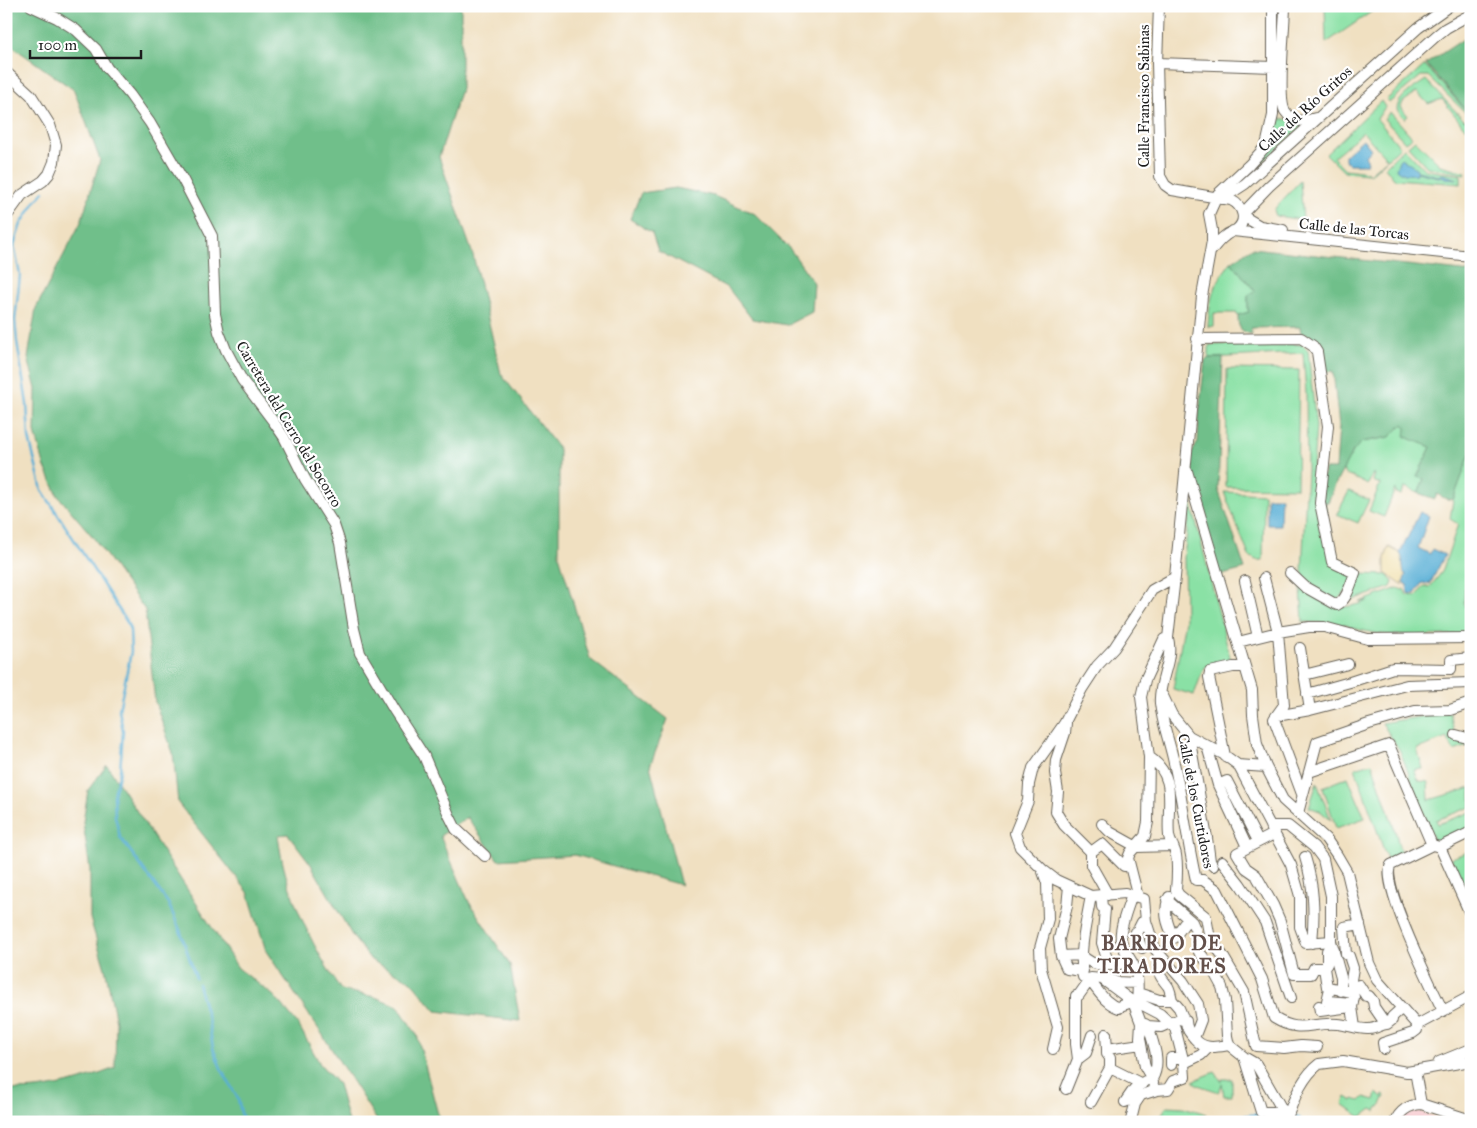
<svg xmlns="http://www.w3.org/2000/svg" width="1477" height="1128" viewBox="0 0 1477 1128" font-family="'IM FELL Great Primer',serif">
	<rect width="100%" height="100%" fill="#fff"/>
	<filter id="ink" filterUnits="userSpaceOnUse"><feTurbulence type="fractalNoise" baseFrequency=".02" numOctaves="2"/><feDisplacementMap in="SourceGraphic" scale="10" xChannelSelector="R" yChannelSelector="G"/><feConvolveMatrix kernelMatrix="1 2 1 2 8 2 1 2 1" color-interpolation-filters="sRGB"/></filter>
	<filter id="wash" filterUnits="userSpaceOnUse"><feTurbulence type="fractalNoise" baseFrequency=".0096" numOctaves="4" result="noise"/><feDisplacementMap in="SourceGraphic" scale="20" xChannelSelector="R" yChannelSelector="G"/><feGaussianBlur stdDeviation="1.12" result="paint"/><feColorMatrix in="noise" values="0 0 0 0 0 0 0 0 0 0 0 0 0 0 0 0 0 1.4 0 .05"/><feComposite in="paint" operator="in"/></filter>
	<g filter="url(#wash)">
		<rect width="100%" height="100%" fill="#f0e0c1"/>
		<!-- built -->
		<path fill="#f7cfd3" d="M 1418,1112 L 1421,1112 L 1449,1122 L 1400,1122 L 1406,1114 Z"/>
		<!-- green -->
		<path fill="#8ae1a5" stroke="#537e60" d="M 1325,6 L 1380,6 L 1326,43 Z
			M 1425,65 L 1468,113 L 1471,113 L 1471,118 L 1428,76 L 1421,76 L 1390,102 L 1386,100 Z
			M 1426,80 L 1463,119 L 1471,122 L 1470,127 L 1464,127 L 1442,99 L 1428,104 L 1417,92 L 1403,102 L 1401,107 L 1408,116 L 1405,119 L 1397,110 C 1397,96 1416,87 1426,80 Z
			M 1381,101 L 1385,107 L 1377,119 L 1400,147 L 1370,175 L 1369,174 L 1387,159 L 1363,132 L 1333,157 L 1345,169 L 1368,172 L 1368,174 L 1344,172 L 1326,154 Z
			M 1390,112 L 1412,137 L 1405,142 L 1384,119 Z
			M 1274,119 L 1285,119 L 1303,125 L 1252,172 L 1249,169 L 1268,151 L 1273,137 Z
			M 1415,140 L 1440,165 L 1466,172 L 1465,174 L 1427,167 L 1408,146 Z
			M 1404,148 L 1425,170 L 1461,175 L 1461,184 L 1394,179 L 1385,167 Z
			M 1300,181 L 1303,220 L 1276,216 L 1274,210 L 1277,206 Z
			M 1231,262 L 1255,291 L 1248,295 L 1248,310 L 1250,312 L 1238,315 L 1237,313 L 1214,313 L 1214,326 L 1208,327 C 1210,296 1213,286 1231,262 Z
			M 1287,343 L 1303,345 L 1308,350 L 1316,426 L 1313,468 L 1316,469 L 1317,475 L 1322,476 L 1332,561 L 1355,573 L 1350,587 L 1333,606 C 1345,608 1356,606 1368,601 L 1360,602 L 1398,588 L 1402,590 L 1404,589 L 1407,595 L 1417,596 L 1424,586 L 1430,587 L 1442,572 L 1458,524 L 1450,519 L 1453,500 L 1471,451 L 1471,564 L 1465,582 L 1464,602 L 1471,618 L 1471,634 C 1428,635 1383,641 1343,624 L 1343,626 L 1329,623 L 1303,622 L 1301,588 L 1305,582 L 1302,571 L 1307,470 L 1306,394 L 1303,353 L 1209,358 L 1209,345 Z
			M 1227,369 L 1299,370 L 1297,488 L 1226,487 Z
			M 1403,424 L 1406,428 L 1410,439 L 1431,447 L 1417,476 L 1424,479 L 1418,493 L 1405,487 L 1401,495 L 1395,492 L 1395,489 L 1384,517 L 1369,511 L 1380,484 L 1373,481 L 1375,474 L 1373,473 L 1368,485 L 1344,473 L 1343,468 L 1356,447 L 1362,442 L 1390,437 Z
			M 1349,491 L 1369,500 L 1358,523 L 1337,514 Z
			M 1224,492 L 1264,494 L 1263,560 L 1256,560 L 1249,556 Z
			M 1191,502 L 1231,661 L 1204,667 L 1194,695 L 1173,689 L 1185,620 L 1184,556 Z
			M 1358,574 L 1387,575 L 1393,582 L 1391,587 L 1347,602 Z
			M 1450,712 L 1455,738 L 1471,742 L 1471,745 L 1454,751 L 1447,738 L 1417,749 L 1423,769 L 1414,770 L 1419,781 L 1428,782 L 1429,800 L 1471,788 L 1471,807 L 1436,820 L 1438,824 L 1471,812 L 1471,830 L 1441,844 L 1434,841 L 1400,751 L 1382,723 Z
			M 1372,763 L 1396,834 L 1401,854 L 1387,859 L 1355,768 Z
			M 1348,777 L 1365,818 L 1336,828 L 1323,787 Z
			M 1317,783 L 1331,820 L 1320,811 L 1309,807 Z
			M 1471,851 L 1471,881 L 1463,884 L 1451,858 Z
			M 1215,1072 L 1222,1082 L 1222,1079 L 1232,1079 L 1232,1096 L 1224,1096 L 1222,1084 L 1219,1092 L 1198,1085 L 1193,1081 Z
			M 1377,1093 L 1382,1098 L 1383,1095 L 1385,1096 L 1380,1107 L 1378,1107 L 1376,1111 L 1372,1109 L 1361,1117 L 1343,1104 L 1346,1097 L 1353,1101 L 1354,1099 L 1360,1101 L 1364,1097 L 1375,1100 Z
			M 1167,1106 L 1183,1107 L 1207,1114 L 1187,1122 L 1164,1122 L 1164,1118 L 1160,1117 Z"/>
		<!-- forest -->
		<path fill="#6fbf8a" stroke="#466e53" d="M 6,6 L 461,6 L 461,89 L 439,157 L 473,255 L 501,374 L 559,449 L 559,555 L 590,659 L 668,719 L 650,766 L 681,885 L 575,855 L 498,860 L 467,817 L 440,836 L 469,902 L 510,965 L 520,1021 L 436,1011 L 411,981 L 371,960 L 353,937 L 310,863 L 288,834 L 278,835 C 284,890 311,944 341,990 L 375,997 L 398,1006 L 417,1035 L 440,1122 L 378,1122 L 322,1034 L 266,951 L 248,892 L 178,803 L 173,753 L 155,702 L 145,610 L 93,537 L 58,496 L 44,465 L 35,432 L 36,389 L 28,358 L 36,308 L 81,222 L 100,160 L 74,90 L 6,42 Z
			M 1471,34 L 1471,113 L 1469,113 L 1426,64 Z
			M 676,188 L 714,196 L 755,214 L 790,249 L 814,283 L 812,312 L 787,325 L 752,319 L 728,288 L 658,251 L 652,233 L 630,219 L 641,193 Z
			M 1252,248 L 1471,272 L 1471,451 L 1453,500 L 1446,499 L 1437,494 L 1435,499 L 1418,493 L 1424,479 L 1417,477 L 1431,447 L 1405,437 L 1406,428 L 1403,424 L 1390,437 L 1362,442 L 1353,451 L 1336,483 L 1328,502 L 1320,503 L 1324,469 L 1336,469 L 1339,426 L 1333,371 L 1325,372 C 1323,353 1320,339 1301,333 L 1300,327 L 1251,328 L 1251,334 C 1239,331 1238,327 1238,315 L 1249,312 L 1248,310 L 1248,295 L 1255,291 L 1231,262 Z
			M 1209,358 L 1223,358 L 1218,489 L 1245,569 L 1219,576 L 1185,465 L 1198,442 L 1199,413 L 1205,360 Z
			M 107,765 L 238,968 L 274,996 L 299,1026 L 320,1064 L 338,1084 L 348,1122 L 6,1122 L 6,1089 C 41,1093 83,1081 115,1068 L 116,1022 L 106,972 L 90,918 L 90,870 L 83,822 L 88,790 Z"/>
		<!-- sand -->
		<path fill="#eeda9e" stroke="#857b5d" d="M 1389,547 L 1400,553 L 1403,559 L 1403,567 L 1406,576 L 1402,585 L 1385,573 L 1385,558 Z"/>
		<!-- water -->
		<path fill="#59afd5" stroke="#3a6678" d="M 1363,139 L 1371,149 L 1365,156 L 1368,162 L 1367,164 L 1349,164 L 1345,161 L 1345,155 Z
			M 1401,158 L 1417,169 L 1417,171 L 1438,176 L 1442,174 L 1458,179 L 1445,178 L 1442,176 L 1439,177 L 1417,172 L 1417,174 C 1409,175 1402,175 1396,169 L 1399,160 Z
			M 1267,497 L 1281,497 L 1280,525 L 1267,525 Z
			M 1420,512 L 1429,516 L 1418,548 L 1430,554 L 1432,549 L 1445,555 L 1430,584 L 1422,583 L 1415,594 L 1408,593 L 1407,585 L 1403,583 L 1406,574 L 1404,574 C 1402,566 1404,560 1400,553 Z"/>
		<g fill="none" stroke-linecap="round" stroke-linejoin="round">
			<!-- stream -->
			<path stroke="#59afd5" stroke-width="2.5" d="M 44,192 L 35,202 L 21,224 L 14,245 L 20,275 L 15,320 L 17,342 L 27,404 L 29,438 L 42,490 L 127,622 L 130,630 L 131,652 L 119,710 L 123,731 L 120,771 L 114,794 L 115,816 L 120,837 L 168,903 L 180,930 L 196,978
				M 198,984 L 208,1019 L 213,1048 L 221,1068 L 238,1099 L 243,1122"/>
			<!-- river -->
			<path stroke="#59afd5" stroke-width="14" d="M 1240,1122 L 1284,1117 L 1295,1122"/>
		</g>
	</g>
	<g filter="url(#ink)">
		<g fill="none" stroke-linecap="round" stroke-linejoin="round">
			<defs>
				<path id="minor" d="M 31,6 L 57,18 L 76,30 L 96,49 L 107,68 L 130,95 L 150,123 L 183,180 L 212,236 L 215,314 L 219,332 L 226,350 L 242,380 L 273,421 L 284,437 L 305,479 L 334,525 L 340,543 L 354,629 L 360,653 L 394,710 L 424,756 L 449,815 L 456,829 L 485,856
					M 1159,6 L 1157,63 L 1160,176 L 1165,185 L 1172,190 L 1231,200 C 1243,206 1248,221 1236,230 C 1232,232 1228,233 1225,236 C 1219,240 1215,246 1211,251
					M 1273,6 L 1273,115 L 1266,146 L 1249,165 L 1218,194 L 1209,214 L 1212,230 L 1212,241 L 1202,296 L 1175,577 L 1168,638 C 1174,660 1158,681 1160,703 C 1162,723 1170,743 1174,763 C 1183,802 1187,841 1196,880 L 1203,880 L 1217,890 L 1262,979 L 1274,1018 C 1302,1035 1311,1021 1338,1024 C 1348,1025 1360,1030 1369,1029 C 1376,1029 1381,1024 1387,1024 L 1392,1020 L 1392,1017 L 1402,1008
					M 1285,6 C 1285,25 1277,99 1285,111 C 1293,123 1304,122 1316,118
					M 1157,63 L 1273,67
					M 6,72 L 31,95 L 50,125 L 56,145 L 54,162 L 49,174 L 43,181 L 22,195 L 6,217
					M 1222,199 L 1245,184 L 1418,28 L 1449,6
					M 1243,213 L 1269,186 L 1436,36 L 1446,28 L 1471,14
					M 1243,216 L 1260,226 L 1283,230
					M 1233,231 L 1471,256
					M 1197,339 L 1301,338 L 1313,346 L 1317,352 L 1328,426 L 1320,503 L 1332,562 L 1355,573 C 1351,583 1347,600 1337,605 L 1305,587 L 1290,573
					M 1187,471 L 1252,690 L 1253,715 L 1257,744 L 1266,767 L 1283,800 L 1326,839 L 1337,855 L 1347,872 L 1369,963 L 1377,980 L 1417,1025
					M 1264,578 L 1278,632 L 1284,705 L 1274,719 L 1302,794
					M 1245,581 L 1258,637
					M 1238,642 L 1278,632 L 1309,627 L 1324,627 L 1368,639 L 1471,638
					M 1300,648 L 1310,710
					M 1304,675 L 1348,664
					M 1307,694 L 1350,682 L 1393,668 L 1451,669 L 1451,660 L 1471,658
					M 1163,696 L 1172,715 L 1189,736 L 1223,754 L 1238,765 L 1291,865 L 1300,896 L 1300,927 L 1306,943 L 1331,941
					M 1278,714 L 1282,715 L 1310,710 L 1407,685 L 1471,683
					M 1066,723 L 1065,733 L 1056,760 L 1055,773 L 1058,792 L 1056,812 L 1064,825 L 1091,852 L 1091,865 L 1108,895
					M 1456,735 L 1471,739
					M 1189,736 L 1207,838 L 1210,861 L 1213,866
					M 1207,746 L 1218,785 L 1247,847
					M 1225,756 L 1209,677 L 1210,672 L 1233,667 L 1245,667
					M 1149,757 C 1179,777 1166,807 1169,836 C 1170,843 1175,848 1176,855 C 1178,866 1177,879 1176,890 L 1179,895 L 1206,917 L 1210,939 L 1223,956 L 1244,992 L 1256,1046 L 1284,1048 L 1301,1046 L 1317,1047
					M 1238,765 L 1266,767
					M 1309,772 L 1317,742 L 1369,724 L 1415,711 L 1450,710 L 1471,703
					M 1218,785 L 1227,781 L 1258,841
					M 1298,813 L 1309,772 L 1389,745 L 1432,845 L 1440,847 L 1471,916
					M 1102,824 L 1110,832 L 1137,847 L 1173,846
					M 1270,826 L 1288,826 L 1314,847 L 1323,859 L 1331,896 L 1331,941 L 1341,977 L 1341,991
					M 1274,834 L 1237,853 L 1246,868 L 1256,875 L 1273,905 L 1280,921 L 1294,974 L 1311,974 L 1314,968 L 1324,968 L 1327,987 L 1352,992
					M 1432,845 L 1391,865 C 1379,881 1433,990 1443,1011
					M 1440,847 L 1471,832
					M 1091,852 L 1102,844 L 1124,866 L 1130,866
					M 1305,857 C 1314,886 1315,912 1312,943
					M 1222,861 L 1240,884 L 1265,922 L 1291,998
					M 1043,870 L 1056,880 L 1091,896 L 1125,893 L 1144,899 L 1146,921 L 1155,949 L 1183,981 L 1198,1004 L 1201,1020 L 1194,1038
					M 1069,886 L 1067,906 L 1059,939 L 1061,956 L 1067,969 L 1083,971
					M 1132,895 C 1128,907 1119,928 1121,940 C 1123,950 1129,956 1133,964 C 1139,976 1138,990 1137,1002
					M 1101,896 L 1102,907 L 1105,909 L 1102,943 L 1109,965
					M 1138,897 L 1128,858 L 1130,853 L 1145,836 L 1148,822 L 1149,757 L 1141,697 L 1145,680 L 1164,639 L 1168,638
					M 1169,897 C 1163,913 1167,924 1174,938 L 1184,924 L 1190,920
					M 1167,900 L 1192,922 L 1195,929 L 1199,952 L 1210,965 L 1222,987 L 1225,1000 L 1227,1036 L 1229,1045 L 1244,1057 L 1256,1064 L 1283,1111
					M 1142,948 L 1135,932 L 1138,930 L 1142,922 L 1146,921
					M 1159,955 C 1156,970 1158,974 1167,985 C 1170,988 1171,996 1172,1000
					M 1061,956 L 1082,955 C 1094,970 1116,965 1132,962
					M 1324,968 L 1327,964 L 1327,951 L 1334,950
					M 1083,977 C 1079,950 1086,923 1091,896
					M 1107,978 L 1116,982 L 1137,983
					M 1089,980 C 1099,991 1104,1003 1119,1008 L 1120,1006 L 1135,1001 L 1160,1014 L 1175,1028 L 1184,1063 L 1185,1077 L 1173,1081 L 1168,1089 L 1157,1090 L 1141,1095
					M 1359,985 L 1366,996 L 1369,996 L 1373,1001 L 1374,1007 L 1385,1023
					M 1330,988 L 1327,1001 L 1353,1003
					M 1138,993 L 1159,1000 L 1172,1000 L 1179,1008 L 1184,1020
					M 1319,1006 L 1320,1011 L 1351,1007
					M 1145,1024 L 1148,1026 C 1153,1043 1162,1062 1152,1079 L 1153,1083
					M 1417,1025 L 1471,996
					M 1148,1026 L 1161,1027 L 1179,1019 L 1186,1021 C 1186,1029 1190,1033 1195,1039 C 1204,1050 1216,1047 1229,1045
					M 1355,1027 L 1352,1007 L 1354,997 L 1351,980 L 1353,968 L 1349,956 L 1346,954 L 1344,927 L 1360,924
					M 1106,1034 L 1107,1049
					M 1092,1035 L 1086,1053 L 1078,1059 L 1076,1044 L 1076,996 L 1079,995 L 1091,978 L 1102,979 L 1133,1002 L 1141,1023 L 1140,1038 L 1145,1067 L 1152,1079
					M 1141,1044 L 1107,1049 L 1107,1054 L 1110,1058 L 1110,1068 L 1142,1084
					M 1053,1049 L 1058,1027 L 1041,969 L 1040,948 L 1048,919 L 1047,883 L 1042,869 L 1020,847 L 1015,833 L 1028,801 L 1029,784 L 1033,768 L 1064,724 L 1082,689 L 1097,666 L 1114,648 L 1152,590 L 1175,577
					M 1384,1049 L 1383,1043 L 1413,1033 L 1417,1030 L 1417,1025
					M 1244,1057 L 1261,1112
					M 1439,1062 L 1471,1049
					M 1184,1063 L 1201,1055 L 1209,1047
					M 1171,1065 L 1171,1058 L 1182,1058
					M 1415,1071 L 1421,1104 L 1471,1120
					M 1066,1089 L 1078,1059
					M 1091,1102 L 1110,1068
					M 1264,1112 L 1288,1112
					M 1131,1120 L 1135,1104 L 1141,1095 L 1125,1102 L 1134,1089 L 1145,1081
					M 1286,1122 C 1292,1102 1302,1077 1319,1064 L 1343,1061 L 1407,1072 L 1471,1061
					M 1395,1122 C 1400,1110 1409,1105 1421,1104"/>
			</defs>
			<!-- minor casing -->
			<use href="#minor" stroke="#666156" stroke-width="12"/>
			<!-- minor -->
			<use href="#minor" stroke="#fff" stroke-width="10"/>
		</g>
	</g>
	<g text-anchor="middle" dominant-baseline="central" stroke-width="4.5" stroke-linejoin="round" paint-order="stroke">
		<!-- street labels -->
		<g font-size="15" fill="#1c1c1c" stroke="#fff">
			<text transform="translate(1144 96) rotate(-90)">Calle Francisco Sabinas</text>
			<text transform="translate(1305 109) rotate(-42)">Calle del Río Gritos</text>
			<text transform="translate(1354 229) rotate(6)">Calle de las Torcas</text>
			<text transform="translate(289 424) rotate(59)">Carretera del Cerro del Socorro</text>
			<text transform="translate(1196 801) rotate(79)">Calle de los Curtidores</text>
		</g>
		<!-- district labels -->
		<g font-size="20" font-weight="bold" letter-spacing="1" fill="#63504a" stroke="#fff">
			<text x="1162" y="943">BARRIO DE<tspan x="1162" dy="23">TIRADORES</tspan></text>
		</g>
	</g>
	<!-- margin -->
	<rect width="1477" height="1128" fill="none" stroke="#fff" stroke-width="25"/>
	<!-- scale -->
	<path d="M30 50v8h111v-8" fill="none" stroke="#1c1c1c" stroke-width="2.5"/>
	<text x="38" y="50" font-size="15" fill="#1c1c1c" stroke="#ffffff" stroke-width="4" paint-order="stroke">100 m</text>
</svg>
